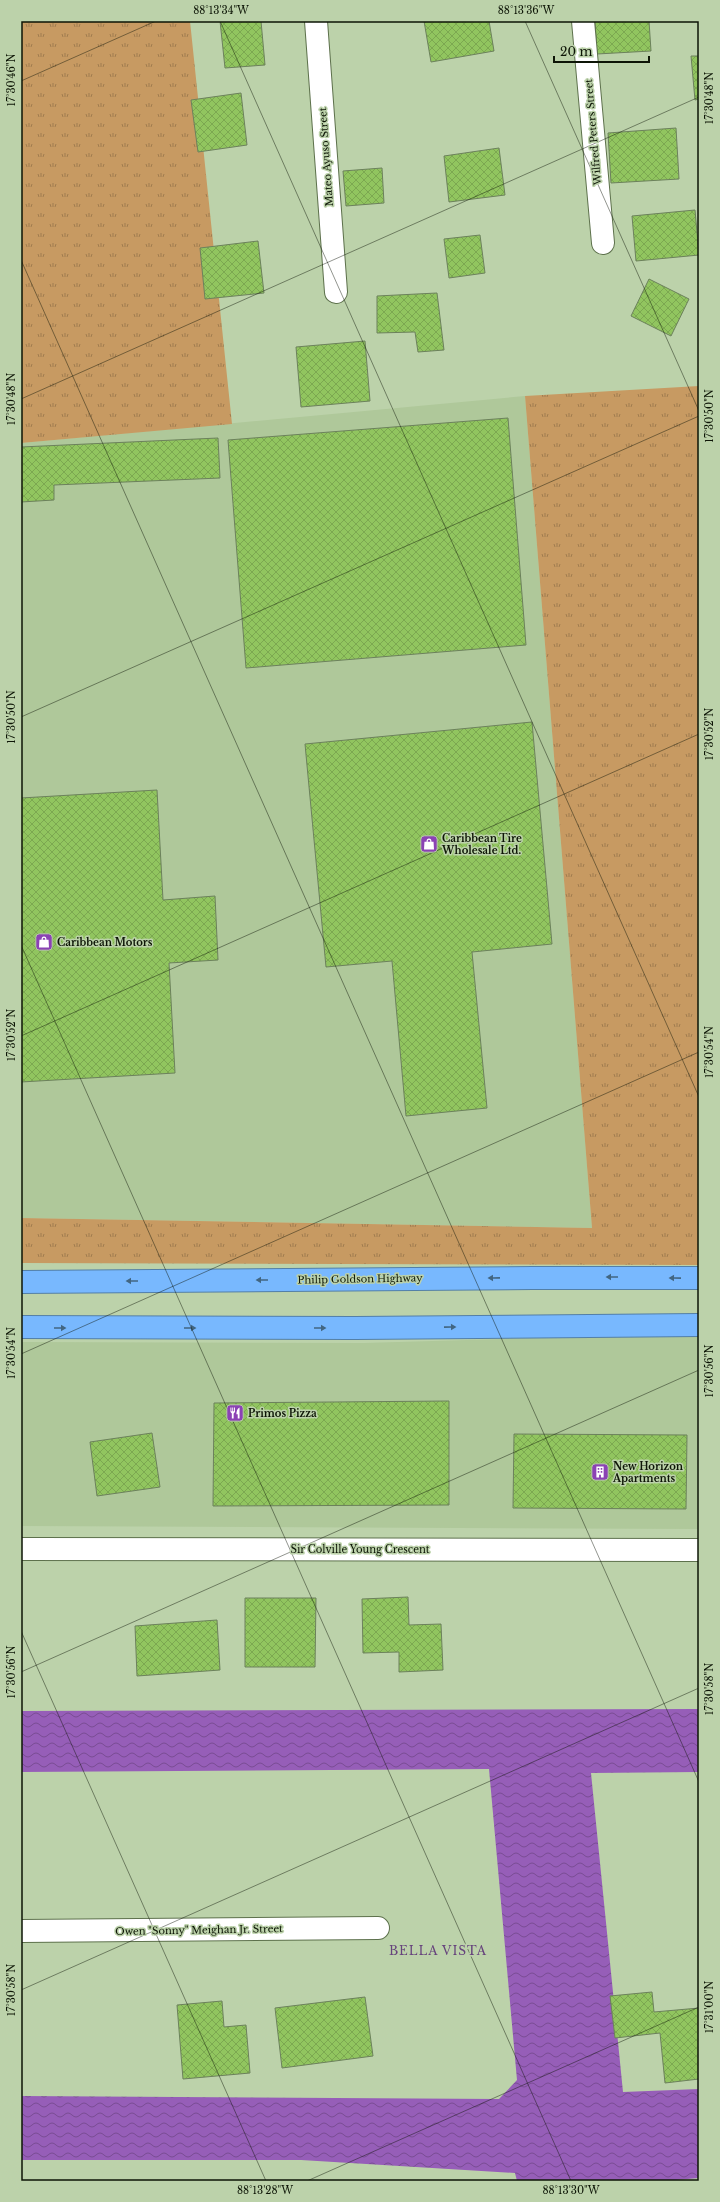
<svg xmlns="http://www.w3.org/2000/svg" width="720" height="2202" viewBox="0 0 720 2202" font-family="'Libre Baskerville',serif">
	<defs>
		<pattern id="grass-tufts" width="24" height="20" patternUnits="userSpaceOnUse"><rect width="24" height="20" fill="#c79a62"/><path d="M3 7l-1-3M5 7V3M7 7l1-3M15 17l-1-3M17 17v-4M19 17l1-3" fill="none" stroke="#a07c4f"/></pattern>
		<pattern id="water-waves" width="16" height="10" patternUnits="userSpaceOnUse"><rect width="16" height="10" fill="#965eb8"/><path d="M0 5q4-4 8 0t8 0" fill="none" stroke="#794c94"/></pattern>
		<pattern id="building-cross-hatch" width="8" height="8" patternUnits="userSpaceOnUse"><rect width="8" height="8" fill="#91c55f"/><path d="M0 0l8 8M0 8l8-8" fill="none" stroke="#7ca851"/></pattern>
	</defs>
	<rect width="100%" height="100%" fill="#bcd2aa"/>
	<!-- built -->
	<path fill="#afc89a" d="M 525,396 L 592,1228 L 21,1218 L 21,443 Z
		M 699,1333 L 699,1529 L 21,1526 L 21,1342 L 364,1343 Z"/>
	<!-- grass -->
	<path fill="url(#grass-tufts)" d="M 21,21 L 190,21 L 232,424 L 21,443 Z
		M 699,386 L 699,1265 L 21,1263 L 21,1218 L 592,1228 L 525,396 Z"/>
	<!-- water -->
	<path fill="url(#water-waves)" d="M 699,1709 L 699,1772 L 591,1773 L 623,2092 L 699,2089 L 699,2178 L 664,2181 L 517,2181 L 515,2173 L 301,2160 L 21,2160 L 21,2096 L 499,2099 L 517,2080 L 489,1769 L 21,1772 L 21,1711 Z"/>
	<!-- building -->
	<path fill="url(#building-cross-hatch)" stroke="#6c815c" d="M 220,21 L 261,21 L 265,65 L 225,68 Z
		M 424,21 L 489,21 L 494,51 L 431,62 Z
		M 595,21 L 649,21 L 651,51 L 597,54 Z
		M 691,56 L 699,56 L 699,99 L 695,100 Z
		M 241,93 L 247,145 L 198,152 L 191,100 Z
		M 676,128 L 679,179 L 611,183 L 608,133 Z
		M 499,148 L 505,195 L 449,202 L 444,156 Z
		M 382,168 L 384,203 L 346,206 L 343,171 Z
		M 695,210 L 699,255 L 636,261 L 632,216 Z
		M 480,235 L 485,273 L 449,278 L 444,239 Z
		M 258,241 L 264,293 L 205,299 L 200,248 Z
		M 649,279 L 689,299 L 671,336 L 631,316 Z
		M 437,293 L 444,350 L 418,352 L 415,332 L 377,333 L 377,296 Z
		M 365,341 L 370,401 L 301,407 L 296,347 Z
		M 508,418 L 526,645 L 246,668 L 228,440 Z
		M 218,438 L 220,478 L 54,485 L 54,500 L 21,502 L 21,447 Z
		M 532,722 L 552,944 L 472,952 L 487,1108 L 406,1116 L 392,961 L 326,967 L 305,744 Z
		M 157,790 L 163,900 L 215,896 L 218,960 L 169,963 L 175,1073 L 21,1082 L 21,798 Z
		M 449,1401 L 449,1505 L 213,1506 L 214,1403 Z
		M 152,1433 L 160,1487 L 97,1496 L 90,1442 Z
		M 514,1434 L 687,1435 L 686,1509 L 513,1508 Z
		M 408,1597 L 409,1625 L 441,1624 L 443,1670 L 399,1672 L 399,1652 L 363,1653 L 362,1599 Z
		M 245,1598 L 316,1598 L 315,1667 L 245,1667 Z
		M 217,1620 L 220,1670 L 137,1676 L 135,1626 Z
		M 652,1992 L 654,2012 L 699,2008 L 699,2079 L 665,2083 L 660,2033 L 615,2038 L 610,1996 Z
		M 365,1997 L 373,2056 L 282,2068 L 275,2008 Z
		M 222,2001 L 224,2027 L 246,2025 L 250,2073 L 183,2079 L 177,2005 Z"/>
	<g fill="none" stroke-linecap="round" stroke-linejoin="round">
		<defs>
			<path id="minor" d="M 316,21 L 336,292
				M 583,21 L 603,243
				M 21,1549 L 699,1550
				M 21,1931 L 378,1928"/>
			<path id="highway" d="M 21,1282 L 533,1278 L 699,1278
				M 21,1327 L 355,1328 L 699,1325"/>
		</defs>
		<!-- minor casing -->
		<use href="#minor" stroke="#5d714c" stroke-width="24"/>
		<!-- highway casing -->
		<use href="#highway" stroke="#537fa7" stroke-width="24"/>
		<!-- minor -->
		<use href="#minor" stroke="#fff" stroke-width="22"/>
		<!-- highway -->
		<use href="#highway" stroke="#78b8fe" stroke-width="22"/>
	</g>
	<!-- one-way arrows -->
	<defs><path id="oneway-solid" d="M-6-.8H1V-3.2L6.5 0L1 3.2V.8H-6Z"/></defs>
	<g fill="#426682">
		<use href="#oneway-solid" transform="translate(612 1277) rotate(-180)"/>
		<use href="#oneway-solid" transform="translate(494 1278) rotate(179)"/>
		<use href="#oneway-solid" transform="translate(675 1278) rotate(-179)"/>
		<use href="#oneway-solid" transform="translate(262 1280) rotate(180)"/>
		<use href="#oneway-solid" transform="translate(132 1281) rotate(180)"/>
		<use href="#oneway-solid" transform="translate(450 1327) rotate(-1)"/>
		<use href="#oneway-solid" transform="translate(60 1328)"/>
		<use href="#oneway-solid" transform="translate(190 1328)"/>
		<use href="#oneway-solid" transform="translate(320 1328)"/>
	</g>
	<!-- ticks -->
	<path fill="none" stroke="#0d1506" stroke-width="1" stroke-opacity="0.45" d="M 220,21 L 699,1097M 525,21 L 699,411M 21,81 L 156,21M 21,260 L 699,1782M 21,399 L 699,97M 21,717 L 699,416M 21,945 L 571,2181M 21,1036 L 699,734M 21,1354 L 699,1052M 21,1631 L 266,2181M 21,1672 L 699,1370M 21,1990 L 699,1688M 307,2181 L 699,2007"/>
	<!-- icons -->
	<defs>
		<symbol id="shop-square" viewBox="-11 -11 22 22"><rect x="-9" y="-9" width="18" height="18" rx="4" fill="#8b42b4" stroke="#bcd2aa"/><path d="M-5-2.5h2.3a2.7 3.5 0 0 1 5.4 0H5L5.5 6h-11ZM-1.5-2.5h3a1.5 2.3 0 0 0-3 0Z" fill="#fff"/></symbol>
		<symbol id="restaurant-square" viewBox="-11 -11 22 22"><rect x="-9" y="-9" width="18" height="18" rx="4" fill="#8b42b4" stroke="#bcd2aa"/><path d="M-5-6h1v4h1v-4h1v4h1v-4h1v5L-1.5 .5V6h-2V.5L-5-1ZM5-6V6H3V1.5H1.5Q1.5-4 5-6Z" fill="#fff"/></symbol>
		<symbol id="building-square" viewBox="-11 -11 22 22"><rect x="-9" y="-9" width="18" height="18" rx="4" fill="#8b42b4" stroke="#bcd2aa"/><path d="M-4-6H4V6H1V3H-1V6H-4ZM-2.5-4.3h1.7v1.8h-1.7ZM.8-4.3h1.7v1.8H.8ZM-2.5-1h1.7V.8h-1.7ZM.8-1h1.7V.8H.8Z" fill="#fff"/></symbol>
	</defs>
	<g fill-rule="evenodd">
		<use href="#shop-square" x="419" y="834" width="20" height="20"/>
		<use href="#shop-square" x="34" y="932" width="20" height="20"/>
		<use href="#restaurant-square" x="225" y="1403" width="20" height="20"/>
		<use href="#building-square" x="590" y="1462" width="20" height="20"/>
	</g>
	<g text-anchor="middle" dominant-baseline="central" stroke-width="3" stroke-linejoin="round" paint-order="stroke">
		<!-- street labels -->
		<g font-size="10" fill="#0d1506" stroke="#bcd2aa">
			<text transform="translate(593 132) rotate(-95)">Wilfred Peters Street</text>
			<text transform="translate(326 157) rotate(-94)">Mateo Ayuso Street</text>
			<text transform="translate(360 1279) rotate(-1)">Philip Goldson Highway</text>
			<text x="360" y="1549">Sir Colville Young Crescent</text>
			<text transform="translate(199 1930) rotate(-1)">Owen "Sonny" Meighan Jr. Street</text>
		</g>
		<!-- poi labels -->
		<g font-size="10" font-weight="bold" fill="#0d1506" stroke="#bcd2aa" text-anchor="start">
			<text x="442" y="838">Caribbean Tire<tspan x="442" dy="12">Wholesale Ltd.</tspan></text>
			<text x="57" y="942">Caribbean Motors</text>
			<text x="248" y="1413">Primos Pizza</text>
			<text x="613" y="1466">New Horizon<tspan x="613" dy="12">Apartments</tspan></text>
		</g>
		<!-- quarter labels -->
		<g font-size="12" letter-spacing="1" fill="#66437c" stroke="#bcd2aa">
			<text x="438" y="1950">BELLA VISTA</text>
		</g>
	</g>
	<!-- border -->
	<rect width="720" height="2202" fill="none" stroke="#bcd2aa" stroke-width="44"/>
	<!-- scale -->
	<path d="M554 56v6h95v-6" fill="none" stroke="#0d1506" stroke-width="2"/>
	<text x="560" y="56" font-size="12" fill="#0d1506" stroke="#bcd2aa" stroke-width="3" paint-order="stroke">20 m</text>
	<rect x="22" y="22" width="676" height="2158" fill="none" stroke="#0d1506" stroke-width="1.5"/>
	<g font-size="10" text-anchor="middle" fill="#0d1506">
		<text x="221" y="14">88°13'34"W</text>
		<text x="526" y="14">88°13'36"W</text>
		<text transform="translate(11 80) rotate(-90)" y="4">17°30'46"N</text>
		<text transform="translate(709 98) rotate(-90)" y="4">17°30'48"N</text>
		<text transform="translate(11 399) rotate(-90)" y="4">17°30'48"N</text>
		<text transform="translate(709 416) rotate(-90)" y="4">17°30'50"N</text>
		<text transform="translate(11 717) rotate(-90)" y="4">17°30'50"N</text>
		<text transform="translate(709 734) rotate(-90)" y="4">17°30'52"N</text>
		<text transform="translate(11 1035) rotate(-90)" y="4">17°30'52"N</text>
		<text transform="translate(709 1052) rotate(-90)" y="4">17°30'54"N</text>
		<text transform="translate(11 1353) rotate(-90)" y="4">17°30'54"N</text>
		<text transform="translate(709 1371) rotate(-90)" y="4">17°30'56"N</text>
		<text transform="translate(11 1672) rotate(-90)" y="4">17°30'56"N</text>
		<text transform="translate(709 1689) rotate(-90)" y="4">17°30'58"N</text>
		<text transform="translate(11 1990) rotate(-90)" y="4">17°30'58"N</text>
		<text transform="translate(709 2007) rotate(-90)" y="4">17°31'00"N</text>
		<text x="265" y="2194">88°13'28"W</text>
		<text x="571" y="2194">88°13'30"W</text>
	</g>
</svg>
